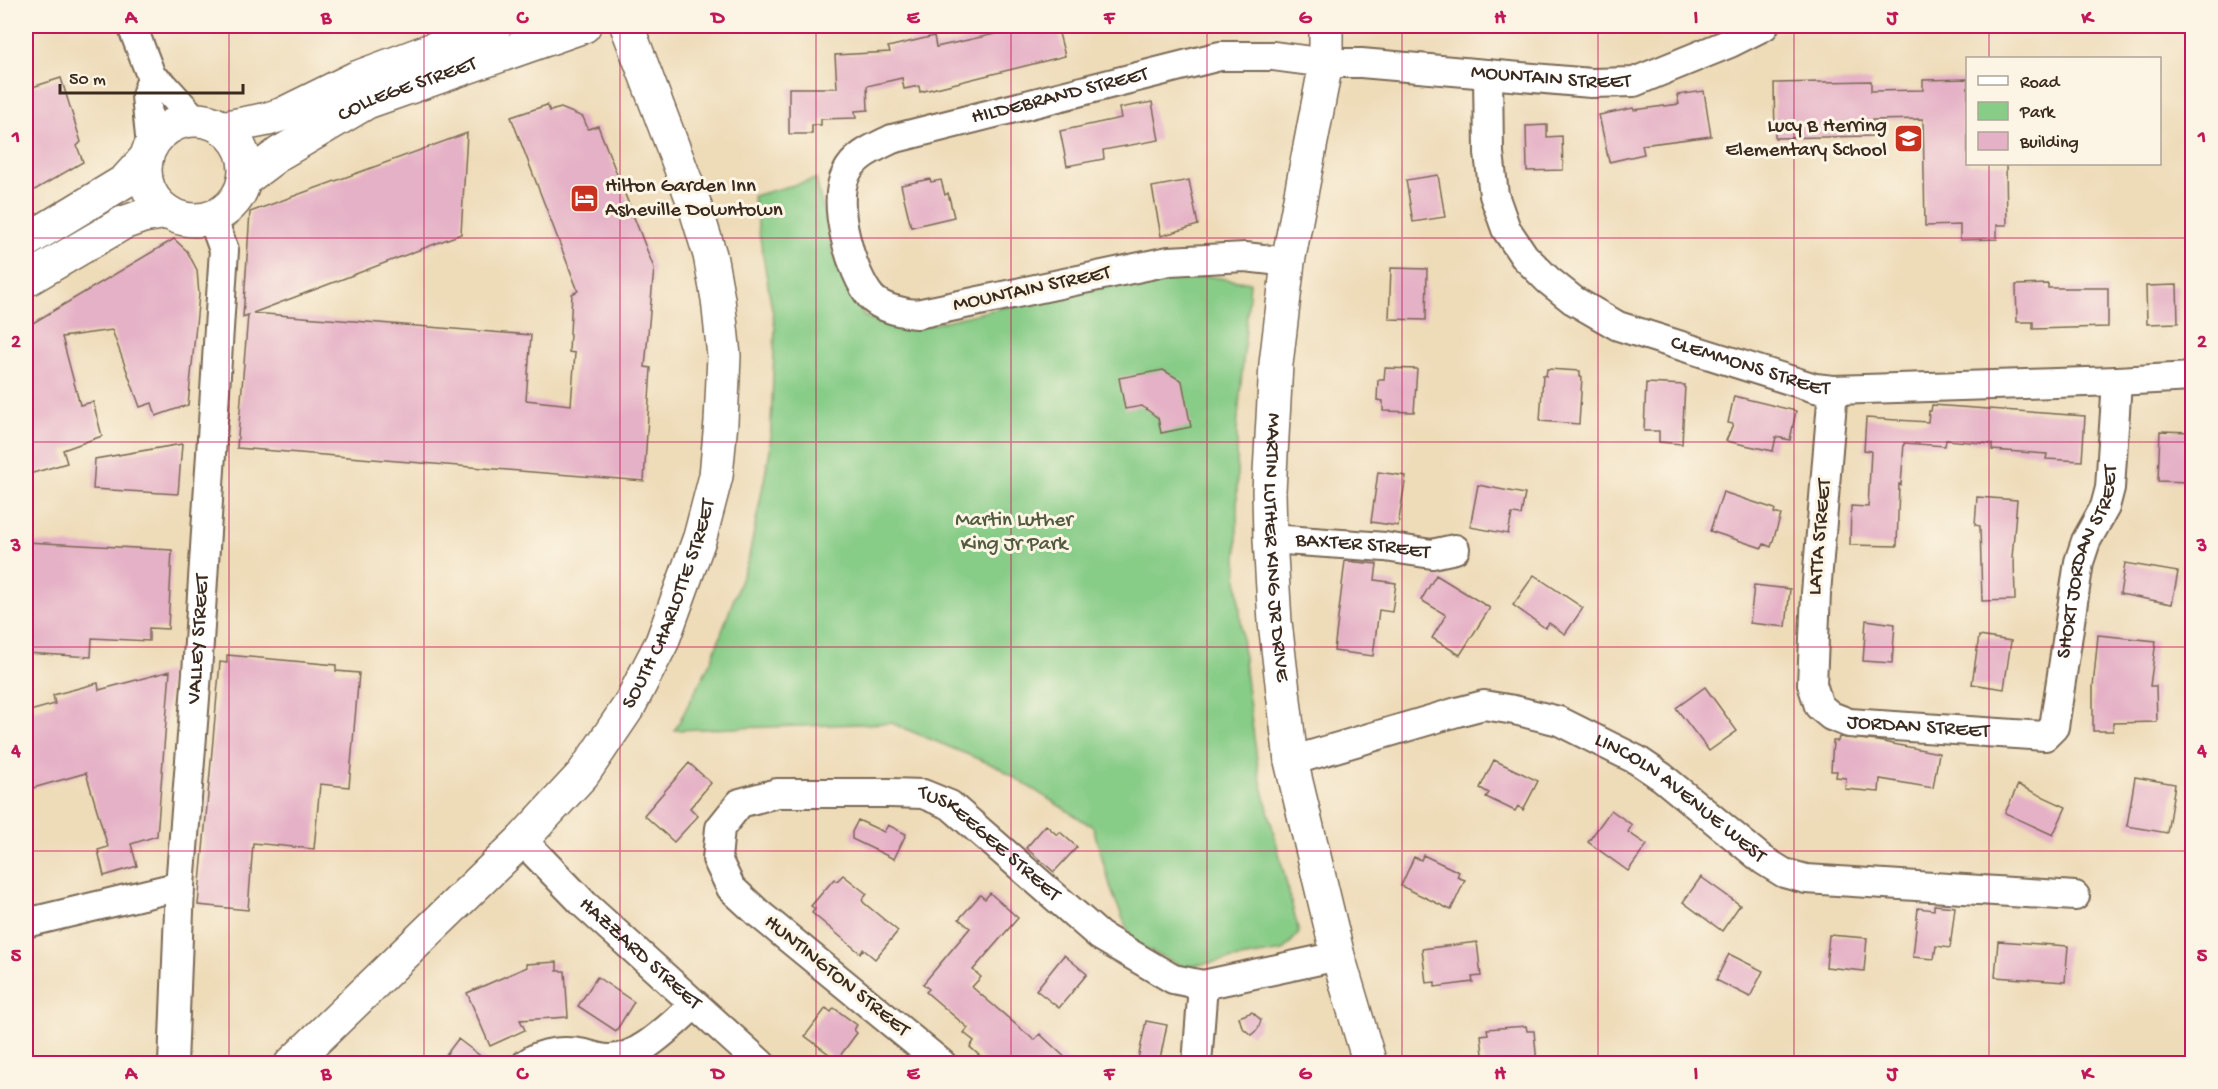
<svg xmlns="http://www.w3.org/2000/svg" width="2218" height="1089" viewBox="0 0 2218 1089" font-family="'Gochi Hand',sans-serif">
	<rect width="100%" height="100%" fill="#fcf5e5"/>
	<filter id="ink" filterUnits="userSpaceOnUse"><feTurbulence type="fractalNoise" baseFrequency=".0167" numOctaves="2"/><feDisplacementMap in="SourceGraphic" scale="12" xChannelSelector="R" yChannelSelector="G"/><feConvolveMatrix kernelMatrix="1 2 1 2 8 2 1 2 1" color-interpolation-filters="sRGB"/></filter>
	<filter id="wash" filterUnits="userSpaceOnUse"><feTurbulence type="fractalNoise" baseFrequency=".008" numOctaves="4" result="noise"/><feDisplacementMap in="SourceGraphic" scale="24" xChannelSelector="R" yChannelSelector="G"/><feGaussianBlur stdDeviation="1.35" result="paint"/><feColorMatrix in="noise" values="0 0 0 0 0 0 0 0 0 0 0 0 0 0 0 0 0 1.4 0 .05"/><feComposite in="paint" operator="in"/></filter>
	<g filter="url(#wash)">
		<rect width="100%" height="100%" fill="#eedcb9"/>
		<!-- green -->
		<path fill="#87cc87" stroke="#617b52" stroke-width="1.5" d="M 816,179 L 832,250 L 846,286 L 865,317 L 908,330 L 1047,297 L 1155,277 L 1207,276 L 1250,283 L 1237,429 L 1237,576 L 1245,671 L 1259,774 L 1299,933 L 1283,951 L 1184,967 L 1133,943 L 1112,892 L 1093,827 L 998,767 L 891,723 L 675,730 L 712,659 L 749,557 L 770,450 L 775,327 L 753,196 Z"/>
		<g id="blocks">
			<!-- building -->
			<path fill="#e5b1c6" d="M 993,26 L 1057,26 L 1065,56 L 920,92 L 919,86 L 904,89 L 902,78 L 867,86 L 868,110 L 855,111 L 856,118 L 821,119 L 821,125 L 812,125 L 812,134 L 789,134 L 789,88 L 837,88 L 835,55 L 890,52 L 888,47 L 934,36 L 936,47 L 995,34 Z
				M 61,78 L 81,142 L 77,146 L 83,162 L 26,195 L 26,89 Z
				M 1968,79 L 1968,164 L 2006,164 L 2007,225 L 1997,225 L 1997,239 L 1960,240 L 1960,225 L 1925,226 L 1923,119 L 1872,120 L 1872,136 L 1775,138 L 1774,83 L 1871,81 L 1871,91 L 1923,90 L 1923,80 Z
				M 1704,91 L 1711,136 L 1642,145 L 1644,154 L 1609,162 L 1599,115 L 1633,108 L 1634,110 L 1679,104 L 1677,95 Z
				M 1152,102 L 1159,140 L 1103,150 L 1104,159 L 1067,166 L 1060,131 L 1121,118 L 1119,108 Z
				M 547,105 L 550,111 L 561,108 L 583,117 L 588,129 L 598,126 L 654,268 L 645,367 L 651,368 L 644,481 L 237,448 L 248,315 L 243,317 L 250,212 L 467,133 L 461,234 L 253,313 L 531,335 L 526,400 L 571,405 L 575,353 L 569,352 L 572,294 L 578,291 L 511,117 Z
				M 1547,125 L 1547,137 L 1562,136 L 1563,170 L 1527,171 L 1526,126 Z
				M 1438,175 L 1445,217 L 1413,222 L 1406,180 Z
				M 930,179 L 931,182 L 941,180 L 945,195 L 948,193 L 954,217 L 911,227 L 901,185 Z
				M 1189,180 L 1198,225 L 1161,236 L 1152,187 Z
				M 174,239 L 187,251 L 197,270 L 199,295 L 188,405 L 156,416 L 152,403 L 140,407 L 112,330 L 62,337 L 80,405 L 93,402 L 102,436 L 63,450 L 67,463 L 26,475 L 26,327 Z
				M 1391,268 L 1427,269 L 1426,320 L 1389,319 Z
				M 2048,284 L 2048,288 L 2108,288 L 2108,327 L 2033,329 L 2033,322 L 2017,322 L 2016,285 Z
				M 2177,285 L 2178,323 L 2147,324 L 2146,286 Z
				M 1385,368 L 1417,369 L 1414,412 L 1383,411 L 1383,401 L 1377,400 L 1378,380 L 1384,380 Z
				M 1547,369 L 1580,371 L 1580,377 L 1582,377 L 1579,424 L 1540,421 L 1543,375 L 1546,376 Z
				M 1163,370 L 1182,381 L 1191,427 L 1161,433 L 1158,418 L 1142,406 L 1125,409 L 1119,378 Z
				M 1646,383 L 1685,385 L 1682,444 L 1659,442 L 1659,431 L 1644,431 Z
				M 1734,396 L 1796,411 L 1790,440 L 1776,437 L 1773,451 L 1726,441 L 1733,424 L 1728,423 Z
				M 1932,405 L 2085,416 L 2082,461 L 2046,459 L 2047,454 L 1992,450 L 1992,444 L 1946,440 L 1945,446 L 1904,443 L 1901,485 L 1899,484 L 1897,546 L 1850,545 L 1851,506 L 1868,507 L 1871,451 L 1864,450 L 1866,418 L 1928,422 L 1929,411 L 1931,411 Z
				M 2160,431 L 2193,432 L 2191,482 L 2158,481 Z
				M 182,444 L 178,494 L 93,489 L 95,459 Z
				M 1378,472 L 1406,476 L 1398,526 L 1371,522 Z
				M 1478,485 L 1525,494 L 1521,515 L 1512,514 L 1508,534 L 1470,527 Z
				M 1723,492 L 1775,509 L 1774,513 L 1781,515 L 1771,547 L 1764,544 L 1762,548 L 1710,531 Z
				M 1977,497 L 2017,500 L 2012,558 L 2014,558 L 2015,600 L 1982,601 L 1980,526 L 1975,525 Z
				M 26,542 L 172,550 L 168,629 L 149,628 L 149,641 L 92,638 L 91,657 L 26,653 Z
				M 1345,561 L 1377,564 L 1375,580 L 1396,583 L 1392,612 L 1379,610 L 1373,656 L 1334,651 Z
				M 2125,563 L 2178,572 L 2172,604 L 2120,594 Z
				M 1436,575 L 1490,608 L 1460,655 L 1432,638 L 1446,615 L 1421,600 Z
				M 1534,575 L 1583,608 L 1565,634 L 1549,623 L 1545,628 L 1513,605 Z
				M 1754,585 L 1790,589 L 1786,627 L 1750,623 Z
				M 1866,620 L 1895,624 L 1892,663 L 1863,661 Z
				M 2098,635 L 2156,641 L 2150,686 L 2156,686 L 2157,722 L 2113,723 L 2113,731 L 2093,731 L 2093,687 Z
				M 1979,636 L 2011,641 L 2004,689 L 1972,684 Z
				M 227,655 L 336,665 L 336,671 L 359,673 L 349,787 L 320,784 L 314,849 L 253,843 L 248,910 L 198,905 L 220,662 L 227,663 Z
				M 170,671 L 157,836 L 131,844 L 137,866 L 104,876 L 98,850 L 108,847 L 86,773 L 26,790 L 26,712 L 55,704 L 53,695 L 98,683 L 99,690 Z
				M 1705,687 L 1737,731 L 1709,751 L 1676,708 Z
				M 1839,737 L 1878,741 L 1939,753 L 1933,788 L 1880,779 L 1879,792 L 1845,789 L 1846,778 L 1836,777 L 1837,771 L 1831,771 L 1833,741 L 1838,741 Z
				M 1494,760 L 1538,781 L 1523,810 L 1518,806 L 1515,811 L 1486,797 L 1489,793 L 1480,788 Z
				M 689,763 L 711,783 L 690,808 L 698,816 L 674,842 L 644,815 Z
				M 2135,777 L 2175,784 L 2167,833 L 2127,826 Z
				M 2018,785 L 2066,807 L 2053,835 L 2005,813 Z
				M 1611,810 L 1632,825 L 1628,832 L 1647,845 L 1628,871 L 1588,842 Z
				M 858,820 L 884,832 L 888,825 L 906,834 L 894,859 L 852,839 L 852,832 Z
				M 1046,825 L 1057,835 L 1060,832 L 1077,847 L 1054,872 L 1026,848 Z
				M 1423,855 L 1459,872 L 1457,877 L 1465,880 L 1451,910 L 1401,886 L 1414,857 L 1421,860 Z
				M 843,875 L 867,894 L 862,900 L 864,903 L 898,931 L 875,959 L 863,949 L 860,953 L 812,913 L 815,909 L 811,906 L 834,879 L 837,881 Z
				M 1701,877 L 1740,905 L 1722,931 L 1683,902 Z
				M 990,893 L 1018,918 L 973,970 L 981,977 L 972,987 L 1034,1040 L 1040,1034 L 1072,1064 L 989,1064 L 970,1047 L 974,1041 L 964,1033 L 968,1028 L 926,992 L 929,989 L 923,984 L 970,928 L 959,919 L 980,895 L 985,899 Z
				M 1934,905 L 1955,907 L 1950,948 L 1936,946 L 1934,959 L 1913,957 L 1918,908 L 1934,910 Z
				M 1829,935 L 1867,938 L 1864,971 L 1826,967 Z
				M 1998,941 L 2068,946 L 2065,982 L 1995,977 Z
				M 1477,942 L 1481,976 L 1472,977 L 1473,982 L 1435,987 L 1435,982 L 1426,983 L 1422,949 Z
				M 1729,954 L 1763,971 L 1750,997 L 1716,980 Z
				M 1064,955 L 1087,974 L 1059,1008 L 1036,990 Z
				M 557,962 L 557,971 L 565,971 L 568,1017 L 520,1020 L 525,1030 L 490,1046 L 467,993 L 527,967 L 526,964 Z
				M 597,977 L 634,1002 L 616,1031 L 578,1006 Z
				M 826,1008 L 831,1012 L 834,1008 L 857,1025 L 854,1030 L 857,1033 L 837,1060 L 805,1036 Z
				M 1252,1012 L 1261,1020 L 1258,1029 L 1251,1035 L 1242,1027 L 1239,1017 Z
				M 1146,1021 L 1167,1025 L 1159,1064 L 1137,1064 Z
				M 1526,1026 L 1527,1031 L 1534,1031 L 1537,1064 L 1484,1064 L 1481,1035 L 1488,1034 L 1487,1029 Z
				M 458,1039 L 491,1064 L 439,1064 Z"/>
		</g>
	</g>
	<g filter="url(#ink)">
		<use href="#blocks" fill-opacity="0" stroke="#7a6854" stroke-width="1.5"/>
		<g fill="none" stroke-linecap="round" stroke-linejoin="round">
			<defs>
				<g id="minor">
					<path d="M 132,26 L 152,78 L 165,87 L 195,120"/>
					<path id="s1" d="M 1488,74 L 1489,153 L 1494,195 L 1506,229 L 1524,256 L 1548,280 L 1573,300 L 1618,326 L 1815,388 L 1833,390 L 2117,381 L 2192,377"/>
					<path d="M 151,147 L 146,96 L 152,78"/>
					<path id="s2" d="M 1288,262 L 1245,257 L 1169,261 L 917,314 C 903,313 880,308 871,297 C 851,273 831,203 846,174 C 855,155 874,148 892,139 L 1220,56 L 1273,56 L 1326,63 L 1361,63 L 1591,83 L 1634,82 L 1730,43 L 1764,26"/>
					<path id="s3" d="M 1833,390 L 1816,593 L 1812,684 L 1819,706 L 1831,716 L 1849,723 L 2045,736 L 2054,727 L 2079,562 L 2086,541 L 2105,507 L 2110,488 L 2117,381"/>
					<path id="s4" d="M 1270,539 L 1385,547 L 1432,554 L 1455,549"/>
					<path id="s5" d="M 1291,761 L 1457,712 L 1484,705 L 1514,710 L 1559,721 L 1637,760 L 1662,777 L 1763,860 L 1784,873 L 1806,879 L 2075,896"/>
					<path id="s6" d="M 522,840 L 585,905 L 761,1064"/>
					<path d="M 26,923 L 180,886"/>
					<path id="s7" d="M 173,1064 L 180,886 L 197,673 L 224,250 L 212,217"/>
					<path d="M 526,1064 C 543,1051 566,1050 585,1054 C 592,1056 601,1059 608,1059 C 639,1060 672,1024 694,1005"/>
					<path id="s8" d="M 942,1064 L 758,913 L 731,888 L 717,859 L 720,828 L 740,803 L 777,793 L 890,793 L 923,794 L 950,805 L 1100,936 L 1173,979 L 1203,985 L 1338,956"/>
					<path d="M 1197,1064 L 1203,985"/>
				</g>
				<g id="major">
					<path id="s9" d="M 1326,26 L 1326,63 L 1288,262 L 1276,364 L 1269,491 L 1270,539 L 1275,622 L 1291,761 L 1338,956 L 1370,1064"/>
					<circle cx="195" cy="170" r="50"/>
					<path d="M 222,128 L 268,119 L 283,114 L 356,78 L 495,26"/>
					<path id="s10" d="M 244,180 L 280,153 L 367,102 L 584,26"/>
					<path d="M 26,241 L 125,181 L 146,158"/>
					<path d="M 26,280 L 123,223 L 143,216 L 168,212"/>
					<path id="s11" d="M 291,1064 L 522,840 L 583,774 L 629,706 L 662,642 L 700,537 L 716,476 L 721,422 L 724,356 L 718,299 L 710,255 L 694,203 L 627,26"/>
				</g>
			</defs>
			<!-- minor casing -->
			<use href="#minor" stroke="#7a6854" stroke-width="32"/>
			<!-- major casing -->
			<use href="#major" stroke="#7a6854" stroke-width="36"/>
			<!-- minor -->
			<use href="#minor" stroke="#fff" stroke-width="28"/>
			<!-- major -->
			<use href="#major" stroke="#fff" stroke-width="33"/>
		</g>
	</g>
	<!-- grid -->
	<path fill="none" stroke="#c2185b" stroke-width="1.5" stroke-opacity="0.55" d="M 229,26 L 229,1064M 424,26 L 424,1064M 620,26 L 620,1064M 816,26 L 816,1064M 1011,26 L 1011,1064M 1207,26 L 1207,1064M 1402,26 L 1402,1064M 1598,26 L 1598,1064M 1794,26 L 1794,1064M 1989,26 L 1989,58M 1989,164 L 1989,1064M 26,238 L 2192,238M 26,442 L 2192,442M 26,647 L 2192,647M 26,851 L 2192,851"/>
	<!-- icons -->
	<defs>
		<symbol id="school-square" viewBox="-11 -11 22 22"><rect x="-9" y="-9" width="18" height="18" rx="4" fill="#c8321e" stroke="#fcf5e5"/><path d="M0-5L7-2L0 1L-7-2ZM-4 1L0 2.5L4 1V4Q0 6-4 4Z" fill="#fff"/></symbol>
		<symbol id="hotel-square" viewBox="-11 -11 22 22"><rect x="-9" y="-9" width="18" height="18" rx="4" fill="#c8321e" stroke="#fcf5e5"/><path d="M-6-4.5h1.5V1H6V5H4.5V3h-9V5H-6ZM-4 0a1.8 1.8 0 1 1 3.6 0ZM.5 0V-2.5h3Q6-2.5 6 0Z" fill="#fff"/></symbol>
	</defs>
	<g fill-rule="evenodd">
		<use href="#school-square" x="1892" y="122" width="33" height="33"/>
		<use href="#hotel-square" x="568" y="182" width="33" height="33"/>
	</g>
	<g text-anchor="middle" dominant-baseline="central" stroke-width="6" stroke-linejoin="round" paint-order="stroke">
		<!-- street labels -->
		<g font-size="21" fill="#3b2a1e" stroke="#fcf5e5">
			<text stroke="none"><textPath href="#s2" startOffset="1286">MOUNTAIN STREET</textPath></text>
			<text stroke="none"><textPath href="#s10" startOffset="188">COLLEGE STREET</textPath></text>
			<text stroke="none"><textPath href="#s2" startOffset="789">HILDEBRAND STREET</textPath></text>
			<text transform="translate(1032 290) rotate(-12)">MOUNTAIN STREET</text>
			<text stroke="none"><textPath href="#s1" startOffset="446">CLEMMONS STREET</textPath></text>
			<text transform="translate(1821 537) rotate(-85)">LATTA STREET</text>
			<text stroke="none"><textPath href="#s4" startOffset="93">BAXTER STREET</textPath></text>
			<text stroke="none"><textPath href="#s9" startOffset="526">MARTIN LUTHER KING JR DRIVE</textPath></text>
			<text stroke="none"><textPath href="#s3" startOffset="732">SHORT JORDAN STREET</textPath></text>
			<text stroke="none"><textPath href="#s11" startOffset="604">SOUTH CHARLOTTE STREET</textPath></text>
			<text stroke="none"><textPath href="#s7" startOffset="426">VALLEY STREET</textPath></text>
			<text stroke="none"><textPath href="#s3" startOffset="422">JORDAN STREET</textPath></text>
			<text stroke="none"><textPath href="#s5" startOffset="422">LINCOLN AVENUE WEST</textPath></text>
			<text stroke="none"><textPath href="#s8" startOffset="638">TUSKEEGEE STREET</textPath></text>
			<text stroke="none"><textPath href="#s6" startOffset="164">HAZZARD STREET</textPath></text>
			<text transform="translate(836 977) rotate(39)">HUNTINGTON STREET</text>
		</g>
		<!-- poi labels -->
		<g font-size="21" fill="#3b2a1e" stroke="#fcf5e5" text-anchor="end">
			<text x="1887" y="127">Lucy B Herring<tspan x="1887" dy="24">Elementary School</tspan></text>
			<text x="605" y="187" text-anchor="start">Hilton Garden Inn<tspan x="605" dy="24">Asheville Downtown</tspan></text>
		</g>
		<!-- park labels -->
		<g font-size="21" fill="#525b3e" stroke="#fcf5e5">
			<text x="1014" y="521">Martin Luther<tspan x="1014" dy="24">King Jr Park</tspan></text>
		</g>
	</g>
	<!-- margin -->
	<rect width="2218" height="1089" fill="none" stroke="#fcf5e5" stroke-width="66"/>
	<!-- legend -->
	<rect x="1966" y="57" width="195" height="108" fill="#fcf5e5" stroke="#afa495" stroke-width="1.5"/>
	<rect x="1978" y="76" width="30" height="9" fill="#ffffff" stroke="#afa495" stroke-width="1.5"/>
	<text x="2020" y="87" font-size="18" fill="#3b2a1e">Road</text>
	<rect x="1978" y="102" width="30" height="18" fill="#87cc87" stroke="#afa495" stroke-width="1.5"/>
	<text x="2020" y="117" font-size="18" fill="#3b2a1e">Park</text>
	<rect x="1978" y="132" width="30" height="18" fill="#e5b1c6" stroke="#afa495" stroke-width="1.5"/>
	<text x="2020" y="147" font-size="18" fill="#3b2a1e">Building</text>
	<!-- scale -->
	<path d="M60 84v9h183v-9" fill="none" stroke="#3b2a1e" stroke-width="3"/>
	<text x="69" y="84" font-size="18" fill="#3b2a1e" stroke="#fcf5e5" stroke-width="4.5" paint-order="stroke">50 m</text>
	<rect x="33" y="33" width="2152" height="1023" fill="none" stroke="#c2185b" stroke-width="2"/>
	<g font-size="20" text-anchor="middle" font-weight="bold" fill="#c2185b">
		<text x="131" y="23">A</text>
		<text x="326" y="23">B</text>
		<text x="522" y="23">C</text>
		<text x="718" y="23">D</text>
		<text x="913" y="23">E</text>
		<text x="1109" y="23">F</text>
		<text x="1305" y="23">G</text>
		<text x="1500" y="23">H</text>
		<text x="1696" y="23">I</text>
		<text x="1892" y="23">J</text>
		<text x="2087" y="23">K</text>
		<text x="16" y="142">1</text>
		<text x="2202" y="142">1</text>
		<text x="16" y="347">2</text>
		<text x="2202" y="347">2</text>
		<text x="16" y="551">3</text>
		<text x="2202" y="551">3</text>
		<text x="16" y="756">4</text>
		<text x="2202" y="756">4</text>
		<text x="16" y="961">5</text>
		<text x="2202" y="961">5</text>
		<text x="131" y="1079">A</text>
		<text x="326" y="1079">B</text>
		<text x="522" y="1079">C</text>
		<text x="718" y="1079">D</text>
		<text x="913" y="1079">E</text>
		<text x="1109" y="1079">F</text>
		<text x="1305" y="1079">G</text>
		<text x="1500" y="1079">H</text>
		<text x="1696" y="1079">I</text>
		<text x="1892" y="1079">J</text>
		<text x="2087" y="1079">K</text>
	</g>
</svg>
